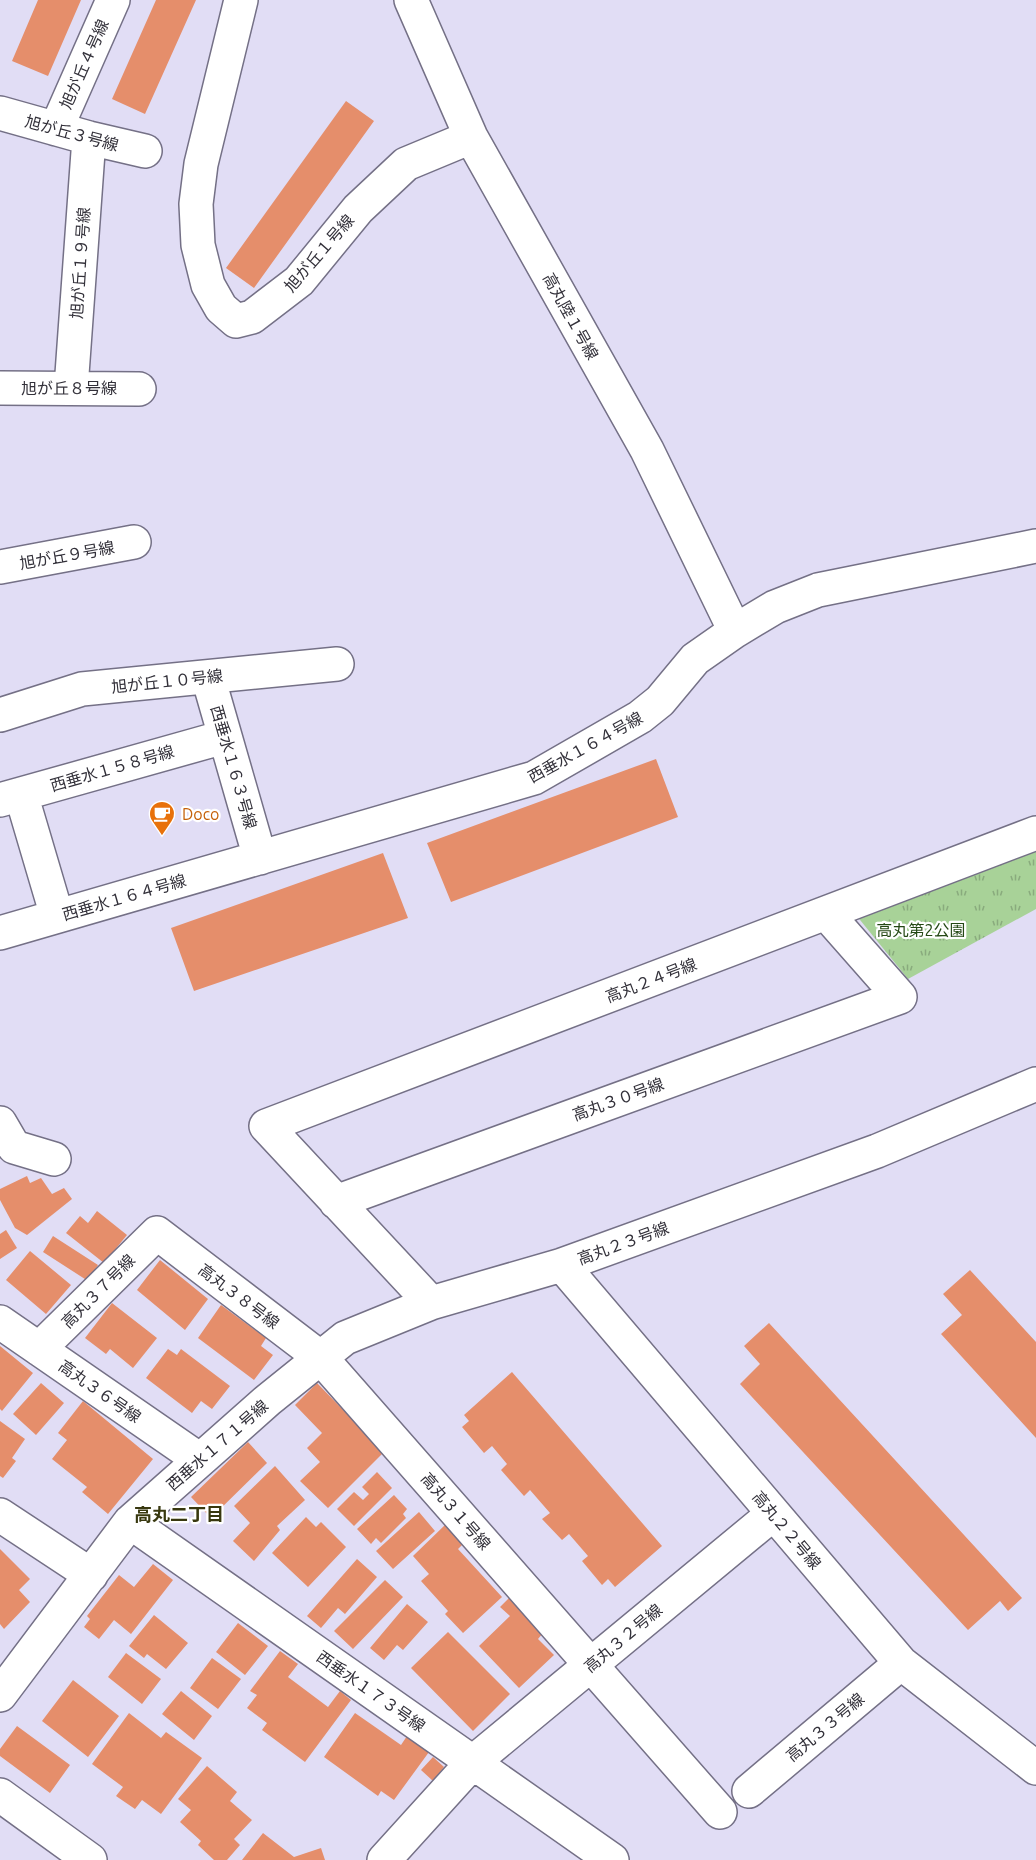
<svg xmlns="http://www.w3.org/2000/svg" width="1036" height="1860" viewBox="0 0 1036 1860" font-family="Ubuntu,'Noto Sans JP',sans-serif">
	<defs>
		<pattern id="park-tufts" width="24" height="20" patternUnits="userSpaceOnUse" patternTransform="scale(1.5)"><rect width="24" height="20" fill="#a8d298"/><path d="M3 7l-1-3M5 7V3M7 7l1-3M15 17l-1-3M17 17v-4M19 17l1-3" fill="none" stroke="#89ab7d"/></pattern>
	</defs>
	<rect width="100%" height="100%" fill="#e1ddf5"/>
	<!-- park -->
	<path fill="url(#park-tufts)" d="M 1036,848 L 1036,909 L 908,979 L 856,915 Z"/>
	<!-- building -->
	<path fill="#e58e6b" d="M 38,0 L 81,0 L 48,76 L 12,61 Z
		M 156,0 L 196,0 L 145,114 L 112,99 Z
		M 346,101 L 374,121 L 254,288 L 226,268 Z
		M 656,759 L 678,817 L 451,902 L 427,843 Z
		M 383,853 L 408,918 L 194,991 L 171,928 Z
		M 27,1176 L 30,1183 L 41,1178 L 52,1194 L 64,1188 L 72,1199 L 27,1235 L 15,1228 L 0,1200 L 0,1189 Z
		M 97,1211 L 127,1235 L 104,1263 L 66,1233 L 80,1216 L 88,1223 Z
		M 6,1230 L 17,1248 L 0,1259 L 0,1234 Z
		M 53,1236 L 98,1265 L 88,1281 L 43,1252 Z
		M 30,1251 L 71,1285 L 46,1314 L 6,1280 Z
		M 160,1260 L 208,1299 L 185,1330 L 137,1290 Z
		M 970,1270 L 1036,1342 L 1036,1438 L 941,1334 L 962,1315 L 943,1294 Z
		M 112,1303 L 157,1338 L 133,1368 L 110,1349 L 106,1354 L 85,1338 Z
		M 221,1305 L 266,1338 L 261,1346 L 273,1355 L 254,1380 L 198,1338 Z
		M 769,1323 L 1022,1598 L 1008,1611 L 1000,1601 L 968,1630 L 740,1384 L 760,1364 L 744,1346 Z
		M 0,1346 L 33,1373 L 2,1411 L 0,1409 Z
		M 168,1349 L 177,1355 L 181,1349 L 230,1386 L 212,1409 L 201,1401 L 192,1413 L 146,1378 Z
		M 512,1372 L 662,1546 L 615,1587 L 608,1579 L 602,1585 L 582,1561 L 588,1556 L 569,1534 L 562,1540 L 542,1519 L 550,1513 L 530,1490 L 524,1496 L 501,1470 L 507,1464 L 492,1446 L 484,1453 L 462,1427 L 469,1421 L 464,1415 Z
		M 41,1383 L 64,1403 L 36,1435 L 13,1414 Z
		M 317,1383 L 384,1452 L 328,1508 L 300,1481 L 320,1462 L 307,1448 L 322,1433 L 295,1405 Z
		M 83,1401 L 153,1459 L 108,1514 L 82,1492 L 87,1487 L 52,1459 L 67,1440 L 58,1433 Z
		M 0,1421 L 25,1439 L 12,1458 L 16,1461 L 3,1478 L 0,1476 Z
		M 248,1442 L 267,1463 L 211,1518 L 191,1497 Z
		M 275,1466 L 305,1500 L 277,1526 L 280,1530 L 254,1561 L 233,1541 L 250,1523 L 234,1506 Z
		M 377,1472 L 392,1488 L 354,1526 L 337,1509 L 354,1492 L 363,1500 L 369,1494 L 362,1487 Z
		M 394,1495 L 407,1509 L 403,1514 L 406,1518 L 381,1543 L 376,1538 L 371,1544 L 357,1529 Z
		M 419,1512 L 435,1531 L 393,1569 L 376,1551 Z
		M 306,1517 L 316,1527 L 321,1522 L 346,1547 L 308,1587 L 272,1553 Z
		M 446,1524 L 464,1543 L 458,1549 L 502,1597 L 463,1633 L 445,1614 L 448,1611 L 421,1581 L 429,1574 L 413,1556 Z
		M 0,1549 L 30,1579 L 19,1590 L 30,1602 L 4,1629 L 0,1624 Z
		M 357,1559 L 377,1577 L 345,1614 L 338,1608 L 321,1628 L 307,1616 Z
		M 153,1564 L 173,1580 L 131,1634 L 114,1620 L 99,1639 L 84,1627 L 90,1619 L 87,1616 L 119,1575 L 134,1587 Z
		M 385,1580 L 403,1597 L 353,1649 L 334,1631 Z
		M 509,1598 L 543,1633 L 538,1639 L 554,1655 L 519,1688 L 479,1646 L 510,1616 L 500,1607 Z
		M 407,1604 L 428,1622 L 403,1650 L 397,1645 L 384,1660 L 370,1648 Z
		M 154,1615 L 188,1643 L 166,1669 L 147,1654 L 144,1658 L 129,1646 Z
		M 238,1623 L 268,1646 L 245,1675 L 216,1652 Z
		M 448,1632 L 510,1694 L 473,1731 L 411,1668 Z
		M 280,1651 L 298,1664 L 288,1677 L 328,1707 L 340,1691 L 351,1700 L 305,1762 L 262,1730 L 267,1723 L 247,1708 L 257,1695 L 250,1691 Z
		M 126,1653 L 161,1679 L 142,1704 L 108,1677 Z
		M 212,1658 L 241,1679 L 218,1709 L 190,1688 Z
		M 73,1680 L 119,1716 L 88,1757 L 42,1721 Z
		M 181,1691 L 212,1716 L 194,1740 L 162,1714 Z
		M 129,1713 L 161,1738 L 166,1732 L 202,1758 L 161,1814 L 142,1800 L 135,1809 L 116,1796 L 123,1787 L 92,1764 Z
		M 355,1713 L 401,1745 L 407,1736 L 429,1752 L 394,1800 L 381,1791 L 378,1796 L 324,1757 Z
		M 17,1726 L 70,1765 L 50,1793 L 0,1756 L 0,1749 Z
		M 433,1757 L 444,1767 L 433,1781 L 421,1770 Z
		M 207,1766 L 237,1792 L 230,1801 L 252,1820 L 234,1839 L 240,1845 L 227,1860 L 214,1860 L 198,1845 L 201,1841 L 180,1822 L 191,1810 L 178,1799 Z
		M 263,1833 L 294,1857 L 321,1848 L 325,1860 L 242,1860 Z"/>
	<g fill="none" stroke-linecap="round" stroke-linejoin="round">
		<defs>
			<path id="minor" d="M 241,0 L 201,164 L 196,204 L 198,245 L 208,285 L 221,308 L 236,321 L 252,317 L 299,281 L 358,209 L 406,164 L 471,137
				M 411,0 L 471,137 L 647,450 L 735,631
				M 0,113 L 89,138 L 145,151
				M 56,129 L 113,0
				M 0,388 L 139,389
				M 71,388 L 89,138
				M 0,567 L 134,542
				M 208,677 L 260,858
				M 0,715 L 82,689 L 337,664
				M 21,794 L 57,916
				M 0,800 L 224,737
				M 0,933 L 534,778 L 640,717 L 660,701 L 695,659 L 735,631 L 775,607 L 818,590 L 1036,546
				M 0,1123 L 14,1147 L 54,1159
				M 336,1202 L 900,997 L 826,913
				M 562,1265 L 901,1663 L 1036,1768
				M 431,1303 L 266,1126 L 1036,833
				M 0,1322 L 200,1460
				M 39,1349 L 157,1233 L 321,1358 L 720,1812
				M 0,1515 L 91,1575
				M 130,1522 L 612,1860
				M 0,1695 L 130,1522 L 268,1400 L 345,1338 L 431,1303 L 562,1265 L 877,1151 L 1036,1084
				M 749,1791 L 901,1663
				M 0,1795 L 90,1860
				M 384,1860 L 472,1763 L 773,1514"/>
		</defs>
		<!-- minor casing -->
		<use href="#minor" stroke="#747086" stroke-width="36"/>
		<!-- minor -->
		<use href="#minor" stroke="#fff" stroke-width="33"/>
	</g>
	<!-- icons -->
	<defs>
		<symbol id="cafe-pin" viewBox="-11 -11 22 30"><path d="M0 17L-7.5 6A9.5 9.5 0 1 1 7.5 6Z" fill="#e8710a" stroke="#fff"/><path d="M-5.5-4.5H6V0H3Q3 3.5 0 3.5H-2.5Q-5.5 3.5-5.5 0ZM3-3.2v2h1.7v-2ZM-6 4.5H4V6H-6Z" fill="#fff"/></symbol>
	</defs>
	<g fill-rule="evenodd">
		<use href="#cafe-pin" x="147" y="799" width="30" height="40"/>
	</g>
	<g text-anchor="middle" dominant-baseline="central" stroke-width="4.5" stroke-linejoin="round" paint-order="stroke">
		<!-- street labels -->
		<g font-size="16" fill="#33313a" stroke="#fff">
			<text transform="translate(84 64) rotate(-66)">旭が丘４号線</text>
			<text transform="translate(72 133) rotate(15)">旭が丘３号線</text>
			<text transform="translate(319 253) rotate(-49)">旭が丘１号線</text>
			<text transform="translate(80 263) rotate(-86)">旭が丘１９号線</text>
			<text transform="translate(571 316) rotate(61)">高丸陸１号線</text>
			<text x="69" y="388">旭が丘８号線</text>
			<text transform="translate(67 555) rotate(-10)">旭が丘９号線</text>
			<text transform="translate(167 681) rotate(-6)">旭が丘１０号線</text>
			<text transform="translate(585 747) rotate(-29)">西垂水１６４号線</text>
			<text transform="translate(234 767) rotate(74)">西垂水１６３号線</text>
			<text transform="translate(112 768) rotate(-16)">西垂水１５８号線</text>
			<text transform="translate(124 897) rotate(-16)">西垂水１６４号線</text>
			<text transform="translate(651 980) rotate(-21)">高丸２４号線</text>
			<text transform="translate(618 1099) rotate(-20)">高丸３０号線</text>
			<text transform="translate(623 1243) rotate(-20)">高丸２３号線</text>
			<text transform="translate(98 1291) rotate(-45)">高丸３７号線</text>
			<text transform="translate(239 1296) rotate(37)">高丸３８号線</text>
			<text transform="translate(100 1391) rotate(35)">高丸３６号線</text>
			<text transform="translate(217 1445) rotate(-41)">西垂水１７１号線</text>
			<text transform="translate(456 1511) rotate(49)">高丸３１号線</text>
			<text transform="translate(787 1530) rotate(50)">高丸２２号線</text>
			<text transform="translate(623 1638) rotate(-40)">高丸３２号線</text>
			<text transform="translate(371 1691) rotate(35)">西垂水１７３号線</text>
			<text transform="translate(825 1727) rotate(-40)">高丸３３号線</text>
		</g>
		<!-- food labels -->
		<g font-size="16" fill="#c56008" stroke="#fff" text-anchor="start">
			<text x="182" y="814">Doco</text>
		</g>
		<!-- park labels -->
		<g font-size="16" fill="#254815" stroke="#fff">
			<text x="921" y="930">高丸第2公園</text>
		</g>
		<!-- neighbourhood labels -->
		<g font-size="18" font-weight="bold" fill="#38380f" stroke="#fff">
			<text x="179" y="1514">高丸二丁目</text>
		</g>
	</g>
</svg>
